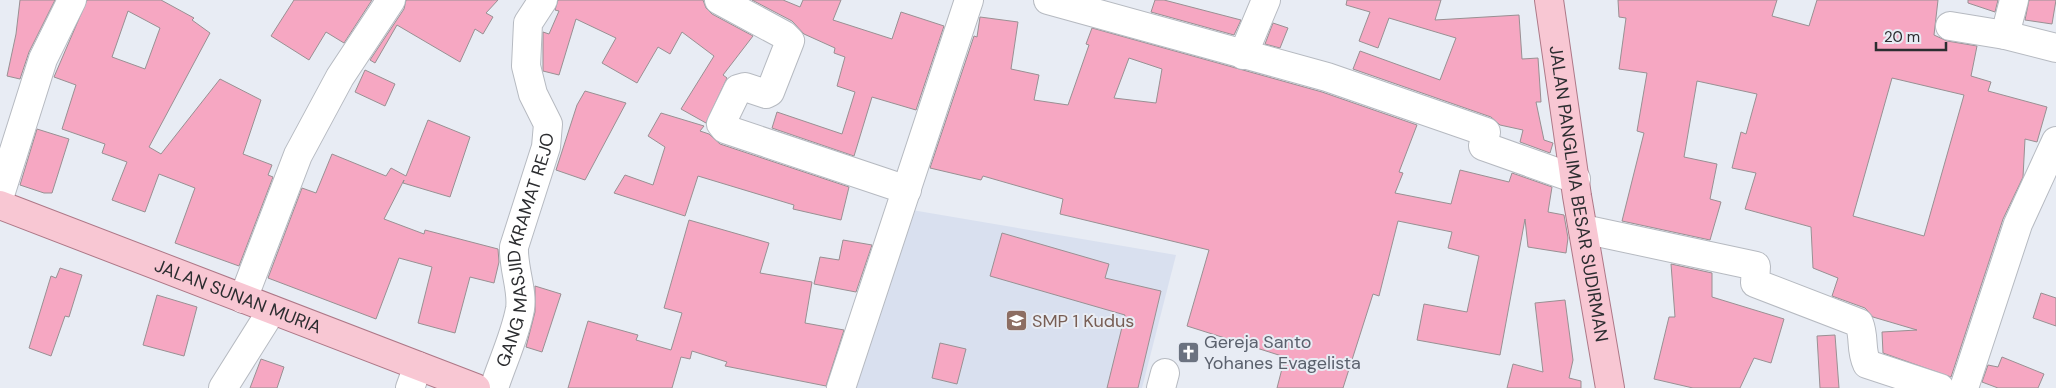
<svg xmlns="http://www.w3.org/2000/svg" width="2056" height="388" viewBox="0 0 2056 388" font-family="'DM Sans',sans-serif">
	<rect width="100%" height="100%" fill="#e8ecf4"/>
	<!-- built -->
	<path fill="#d9e0ef" d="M 906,209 L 1176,255 L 1142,388 L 854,388 Z"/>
	<!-- building -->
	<path fill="#f6a7c2" stroke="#999093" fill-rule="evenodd" d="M 20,0 L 55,0 L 29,52 L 20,79 L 7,76 L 16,34 Z
		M 87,0 L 161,0 L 194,18 L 192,20 L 210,33 L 149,147 L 161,154 L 220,79 L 261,100 L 243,154 L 272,165 L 268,175 L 273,177 L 239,266 L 175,243 L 195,188 L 159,174 L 145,212 L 112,200 L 127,162 L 102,153 L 105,144 L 62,129 L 76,85 L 54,77 ZM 128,11 L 160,28 L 145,69 L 112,57 Z
		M 294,0 L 372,0 L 344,43 L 326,32 L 309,60 L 271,36 Z
		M 406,0 L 498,0 L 486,13 L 493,17 L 483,34 L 475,29 L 460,62 L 397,25 L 375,63 L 370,60 L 404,9 Z
		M 558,0 L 703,0 L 706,8 L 712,14 L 753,36 L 723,75 L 727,78 L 706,123 L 681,109 L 714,56 L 682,32 L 670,54 L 658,47 L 637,83 L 602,63 L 616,38 L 576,19 L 559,75 L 543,71 L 543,32 L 549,34 L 559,11 L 555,10 Z
		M 752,0 L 783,0 L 800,7 L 803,0 L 841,0 L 833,20 L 892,39 L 901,12 L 944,26 L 916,110 L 872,97 L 854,156 L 772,128 L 777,112 L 842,134 L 855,92 L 837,86 L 845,57 L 834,53 L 835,48 L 804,34 L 792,21 Z
		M 1155,0 L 1164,0 L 1241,20 L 1234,35 L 1151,12 Z
		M 1347,0 L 1441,0 L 1435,20 L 1519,15 L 1522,59 L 1538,58 L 1541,102 L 1536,102 L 1544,140 L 1553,143 L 1550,153 L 1520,142 L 1523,130 L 1500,125 L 1491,117 L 1353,69 L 1360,51 L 1440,80 L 1456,38 L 1389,18 L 1378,48 L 1359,41 L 1370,12 L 1346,5 Z
		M 1618,0 L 1777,0 L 1772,16 L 1809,26 L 1817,0 L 1938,0 L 1934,35 L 1947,41 L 1977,46 L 1971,76 L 1991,82 L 1988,91 L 2047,107 L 2037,142 L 2025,139 L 2023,177 L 2003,219 L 1951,377 L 1883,353 L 1882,332 L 1917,330 L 1873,317 L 1865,308 L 1832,296 L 1838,278 L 1813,268 L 1811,227 L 1745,209 L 1756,173 L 1732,168 L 1741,132 L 1746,134 L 1757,94 L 1697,81 L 1684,157 L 1717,164 L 1710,199 L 1721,202 L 1710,240 L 1622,221 L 1644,133 L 1637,131 L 1647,73 L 1619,69 L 1626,18 L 1619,17 ZM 1892,78 L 1964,95 L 1924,236 L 1853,216 Z
		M 1968,0 L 1998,0 L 1995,12 L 1968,3 Z
		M 2029,0 L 2056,0 L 2052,24 L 2025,20 Z
		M 980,17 L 1018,22 L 1011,69 L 1039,75 L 1034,100 L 1068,105 L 1089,45 L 1086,44 L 1092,28 L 1322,92 L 1417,125 L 1399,172 L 1403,173 L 1395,193 L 1451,204 L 1460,170 L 1509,182 L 1512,173 L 1552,187 L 1548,212 L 1564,215 L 1568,238 L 1566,253 L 1528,247 L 1525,219 L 1500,355 L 1417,340 L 1424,304 L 1467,312 L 1479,256 L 1448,248 L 1452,232 L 1398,221 L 1379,296 L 1373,294 L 1343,388 L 1277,388 L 1285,357 L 1187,326 L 1209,250 L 1060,214 L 1063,199 L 983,176 L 981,180 L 930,168 L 974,36 L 977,37 ZM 1129,58 L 1162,69 L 1156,103 L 1114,98 Z
		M 1273,23 L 1288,28 L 1280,48 L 1265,44 Z
		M 365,70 L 395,84 L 385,106 L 355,92 Z
		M 585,91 L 626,103 L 585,180 L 556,170 L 577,105 Z
		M 661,113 L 704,126 L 700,131 L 709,134 L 720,144 L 849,187 L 841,220 L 793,209 L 794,205 L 698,176 L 685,216 L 614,193 L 625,175 L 653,185 L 665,147 L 648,136 Z
		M 428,120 L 470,137 L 450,197 L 403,183 L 404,180 L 384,219 L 424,234 L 425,230 L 498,249 L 499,262 L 494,283 L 470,277 L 455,333 L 418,323 L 432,267 L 399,258 L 376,319 L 268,278 L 302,188 L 316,193 L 332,154 L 386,176 L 391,168 L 406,176 Z
		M 37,129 L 69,139 L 52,193 L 44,193 L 20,185 Z
		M 689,220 L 769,243 L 760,273 L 812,282 L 805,323 L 844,330 L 826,386 L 725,366 L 727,362 L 692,351 L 690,359 L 681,357 L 672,388 L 568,388 L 588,321 L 638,335 L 636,340 L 671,350 L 682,313 L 664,308 Z
		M 1002,233 L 1109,264 L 1105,278 L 1161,291 L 1138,388 L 1107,388 L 1125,315 L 990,276 Z
		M 843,240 L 872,245 L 856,292 L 814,284 L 820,257 L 839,260 Z
		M 1671,264 L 1712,273 L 1712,297 L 1784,319 L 1771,363 L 1754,358 L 1740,388 L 1693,388 L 1654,379 L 1669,317 L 1675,317 Z
		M 60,268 L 82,275 L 69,317 L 65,316 L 51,356 L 29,348 L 51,276 L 56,278 Z
		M 535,286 L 561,294 L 542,352 L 526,347 L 535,312 Z
		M 2041,293 L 2056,298 L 2056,326 L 2033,318 Z
		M 157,295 L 197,307 L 184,356 L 143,345 Z
		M 1565,300 L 1573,360 L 1569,378 L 1581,381 L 1581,388 L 1507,388 L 1513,364 L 1543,372 L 1535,303 Z
		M 1835,335 L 1839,388 L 1820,388 L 1817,336 Z
		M 940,343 L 966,349 L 957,384 L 932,378 Z
		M 2002,357 L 2044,374 L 2038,388 L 1998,388 L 1982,382 L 1988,365 L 1998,367 Z
		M 261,359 L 284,367 L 277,388 L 250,388 Z"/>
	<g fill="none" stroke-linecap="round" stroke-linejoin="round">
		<defs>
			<g id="minor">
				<path d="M 719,0 L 784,35 L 790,41 L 770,92 L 766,94 L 745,87 L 738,89 L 721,124 L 725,129 L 907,190"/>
				<path d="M 1048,0 L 1327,77 L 1486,132 L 1483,146 L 1576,179"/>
				<path d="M 2014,0 L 2005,35 L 2056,48"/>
				<path d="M 1950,26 L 2005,35"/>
				<path d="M 1243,55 L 1266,0"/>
				<path d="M 0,195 L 43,59 L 72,0"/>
				<path d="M 1583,229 L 1756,266 L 1755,283 L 1859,323 C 1865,338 1860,349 1867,364 L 1940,388"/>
				<path d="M 243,299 L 298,155 L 340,77 L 391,0"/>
				<path d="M 223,388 L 272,310"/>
				<path d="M 410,388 L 418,366"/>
				<path id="s1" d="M 494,388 C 502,363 515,336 520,309 C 523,290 513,268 514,247 L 546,147 L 548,124 L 533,94 L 526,66 L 528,23 L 543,0"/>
				<path d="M 841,388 L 969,0"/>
				<path d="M 1161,388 L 1165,373"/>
				<path d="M 1964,388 L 2018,224 L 2056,141"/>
			</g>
			<g id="major">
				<path id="s2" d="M 1549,0 L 1577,196 L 1610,388"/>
				<path id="s3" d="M 0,205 L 476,388"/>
			</g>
		</defs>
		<!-- minor casing -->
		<use href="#minor" stroke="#b6bac1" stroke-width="30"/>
		<!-- major casing -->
		<use href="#major" stroke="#ad7887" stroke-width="30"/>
		<!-- minor -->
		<use href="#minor" stroke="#fff" stroke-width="28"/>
		<!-- major -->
		<use href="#major" stroke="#f8c7d3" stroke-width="28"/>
	</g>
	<!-- icons -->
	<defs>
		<symbol id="school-square" viewBox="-11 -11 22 22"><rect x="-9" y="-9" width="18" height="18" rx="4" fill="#8d6e63" stroke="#e8ecf4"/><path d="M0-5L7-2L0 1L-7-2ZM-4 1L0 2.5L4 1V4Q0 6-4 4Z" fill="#fff"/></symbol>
		<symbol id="church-square" viewBox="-11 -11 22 22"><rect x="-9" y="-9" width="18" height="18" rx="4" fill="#6b7280" stroke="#e8ecf4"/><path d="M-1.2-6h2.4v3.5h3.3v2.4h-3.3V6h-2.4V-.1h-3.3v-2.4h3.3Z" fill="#fff"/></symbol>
	</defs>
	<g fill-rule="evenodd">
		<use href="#school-square" x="1004" y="308" width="25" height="25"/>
		<use href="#church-square" x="1176" y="340" width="25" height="25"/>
	</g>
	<g text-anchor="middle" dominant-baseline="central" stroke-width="4" stroke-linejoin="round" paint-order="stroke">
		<!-- street labels -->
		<g font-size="18" fill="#2c2d30" stroke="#e8ecf4">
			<text stroke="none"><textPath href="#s2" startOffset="196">JALAN PANGLIMA BESAR SUDIRMAN</textPath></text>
			<text stroke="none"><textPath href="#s1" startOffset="144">GANG MASJID KRAMAT REJO</textPath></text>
			<text stroke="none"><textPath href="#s3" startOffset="255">JALAN SUNAN MURIA</textPath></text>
		</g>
		<!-- education labels -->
		<g font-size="18" fill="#785e54" stroke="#e8ecf4" text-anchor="start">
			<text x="1032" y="321">SMP 1 Kudus</text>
		</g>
		<!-- worship labels -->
		<g font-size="18" fill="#5b616d" stroke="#e8ecf4" text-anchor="start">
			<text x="1204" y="342">Gereja Santo<tspan x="1204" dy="21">Yohanes Evagelista</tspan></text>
		</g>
	</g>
	<!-- scale -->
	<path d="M1876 42v8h70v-8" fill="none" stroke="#2c2d30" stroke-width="2.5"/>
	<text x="1884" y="42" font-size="15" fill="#2c2d30" stroke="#e8ecf4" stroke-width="4" paint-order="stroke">20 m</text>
</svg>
